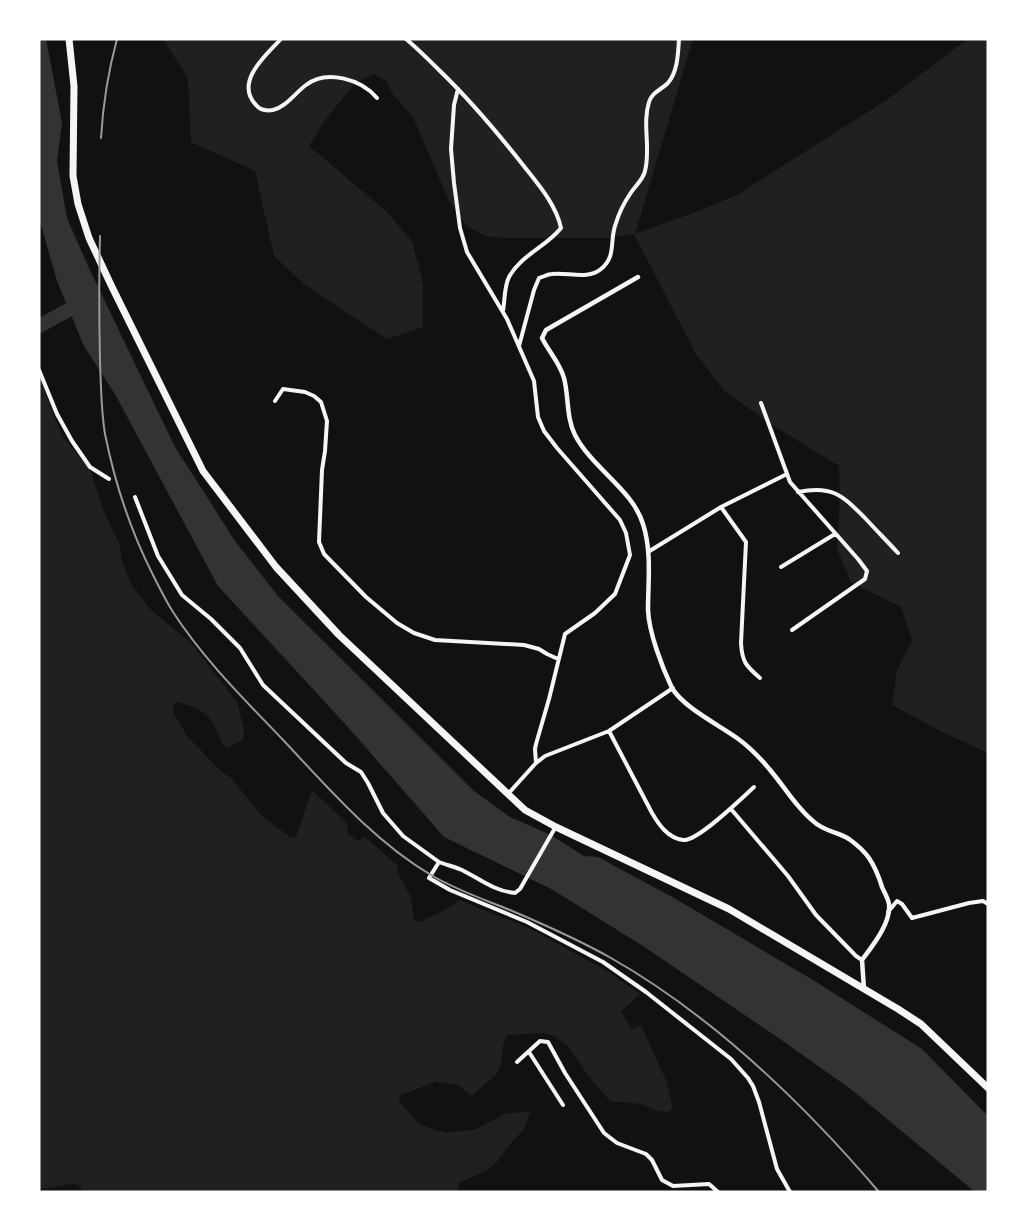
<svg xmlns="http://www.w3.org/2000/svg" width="1027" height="1231" viewBox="0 0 1027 1231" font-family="'Space Grotesk',sans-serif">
	<rect width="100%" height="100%" fill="#111"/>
	<!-- green -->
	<path fill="#202020" d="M 163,39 L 693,39 L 635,234 L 693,213 L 737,195 L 888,99 L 968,39 L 988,39 L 988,753 L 942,732 L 892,705 L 897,671 L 912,640 L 901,607 L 851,582 L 837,549 L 840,501 L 839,466 L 774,426 L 724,391 L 696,354 L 634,234 L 609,238 L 507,238 L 485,236 L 467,226 L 449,201 L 413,117 L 394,96 L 386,81 L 374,74 L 355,83 L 323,123 L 309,146 L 386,211 L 412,241 L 423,283 L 423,327 L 387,339 L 305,285 L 274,256 L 255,171 L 191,142 L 188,78 Z
		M 39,376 L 62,436 L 90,469 L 103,509 L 119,543 L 122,562 L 132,585 L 151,610 L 191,643 L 237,702 L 244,728 L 243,740 L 227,748 C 221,744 220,738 217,732 C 209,711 196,706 175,702 L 173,708 L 174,714 L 187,736 L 221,771 L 231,778 L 262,816 L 290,837 L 296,837 L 312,790 L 348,824 L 347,832 L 358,841 L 365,837 L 397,865 L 399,876 L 411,897 L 414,920 L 419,922 L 445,910 L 459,900 L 529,928 L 607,971 L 640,994 L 621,1012 L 632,1029 L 641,1025 L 666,1080 L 673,1108 L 669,1112 L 657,1111 L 641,1104 L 610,1101 L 590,1078 L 568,1046 L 554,1036 L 543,1033 L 507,1035 L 503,1046 L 501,1064 L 496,1075 L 473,1094 L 473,1097 L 458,1085 L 435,1082 L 399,1096 L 400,1102 L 419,1124 L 436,1130 L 448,1133 L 476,1129 L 507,1113 L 530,1112 L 524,1129 L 511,1143 L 496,1163 L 487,1170 L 459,1183 L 458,1192 L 83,1192 L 79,1185 C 67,1181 53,1191 39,1188 Z"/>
	<!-- water -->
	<path fill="#333" d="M 39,39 L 46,39 L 62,123 L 57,161 L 67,218 L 88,266 L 175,447 L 235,541 L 278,596 L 474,791 L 510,817 L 551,835 L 584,856 L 598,857 L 674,898 L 813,980 L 922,1049 L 988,1116 L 988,1192 L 975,1192 L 852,1090 L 780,1039 L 643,946 L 553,890 L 444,837 L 347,726 L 218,586 L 116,396 L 84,346 L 57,281 L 39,218 Z"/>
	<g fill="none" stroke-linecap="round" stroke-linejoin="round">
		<!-- river -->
		<path stroke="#333" stroke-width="14" d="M 39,326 L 74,307"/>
		<!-- minor -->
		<path stroke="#f5f5f5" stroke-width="4" d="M 281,39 C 266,55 234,82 256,105 C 260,110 267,111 273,110 C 286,107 295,93 306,85 C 326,69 361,79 377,98
			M 406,39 C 418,49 429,60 440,71 C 470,100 497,132 523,165 C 537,183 556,204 561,228 C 546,247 521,255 509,277 C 504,287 505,300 503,311
			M 458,89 L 454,105 L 451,149 L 454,183 L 460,228 L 467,252 L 507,319 L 534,381 L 538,417 L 544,431 L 557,448 L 620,520 L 626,533 L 630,555 L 615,594 L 595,613 L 565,634 L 549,699 L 536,744 L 535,749 L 536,763
			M 519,346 L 534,290 L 539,278 C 543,277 548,274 552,274 C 568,272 588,280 601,269 C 617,256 609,240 616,223 C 619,213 624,203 630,194 C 635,186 643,180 645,171 C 651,149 642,124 649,102 C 652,92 661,90 668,83 C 678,71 678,53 679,39
			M 39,370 L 57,414 L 72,441 L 90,467 L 109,479
			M 275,401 L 283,389 L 305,392 L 314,396 L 321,402 L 327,421 L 325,451 L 322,470 L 319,542 L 324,554 L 366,597 L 397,623 L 414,633 L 435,640 L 524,645 L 539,649 L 547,654 L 558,659
			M 761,403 L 790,482 L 858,559 L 867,571 L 865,579 L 792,630
			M 798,492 C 832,485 842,495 865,518 C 876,530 887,541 898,553
			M 135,497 L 158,556 L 182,595 L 211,619 L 240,648 L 263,685 L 346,763 L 361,772 L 368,783 L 383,813 L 403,836 L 439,862 L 429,878 L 450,890 L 527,922 L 603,962 L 646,992 L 731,1059 L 748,1078 L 753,1086 L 759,1102 L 777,1169 L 790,1192
			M 721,507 L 746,542 L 741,643 C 742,662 746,666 760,678
			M 648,552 L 721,507 L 787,474
			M 781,567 L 835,534
			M 609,731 L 652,813 C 659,825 668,838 683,840 C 697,842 742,798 754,787
			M 508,794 L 536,763 L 545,756 L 609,731 L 673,688
			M 731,809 L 788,876 L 816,915 L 856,956 L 862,960
			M 439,862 C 447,865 455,867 462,870 C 480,879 494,891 515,893 L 520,889 L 555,828
			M 888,912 L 897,901 L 902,904 L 912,918 L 969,903 L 983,901 L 988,904
			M 529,1052 L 563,1105
			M 517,1062 L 540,1041 L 548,1042 L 565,1073 L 604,1133 L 617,1143 L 646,1154 L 652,1160 L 662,1180 L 673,1186 L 709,1184 L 718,1192"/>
		<!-- tertiary -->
		<path stroke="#f5f5f5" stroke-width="4.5" d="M 638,277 L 546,330 L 542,338 C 549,352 560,363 564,378 C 569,397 566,417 575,435 C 592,468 633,490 643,524 C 652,552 648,582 648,610 C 649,633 662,667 672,688 C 683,707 719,725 737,738 C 751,748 764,762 775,776 C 787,791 798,809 813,821 C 823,831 838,832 849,839 C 856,844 864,851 869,858 C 875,867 879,877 882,887 C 884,892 888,898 889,904 C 891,923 873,945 862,960 L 864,989"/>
		<!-- trunk -->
		<path stroke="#f5f5f5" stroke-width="7" d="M 69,39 L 74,86 L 73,176 L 78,204 L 89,238 L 112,287 L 203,471 L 276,567 L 339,635 L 525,810 L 556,827 L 729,909 L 898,1009 L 921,1024 L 988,1088"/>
		<!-- rail -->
		<path stroke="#9a9a9a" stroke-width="2" d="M 101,138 C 103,104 108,72 117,39
			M 100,236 C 99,277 99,319 100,361 C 101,385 101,410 105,434 C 115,484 131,532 154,577 C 160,589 166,601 173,612 C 204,660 246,701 285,742 C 330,790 374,841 431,875 C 456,890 483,899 510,910 C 543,924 579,940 611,958 C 713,1016 803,1103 879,1192"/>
	</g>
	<!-- border -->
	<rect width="1027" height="1231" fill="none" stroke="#ffffff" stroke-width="81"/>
</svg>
